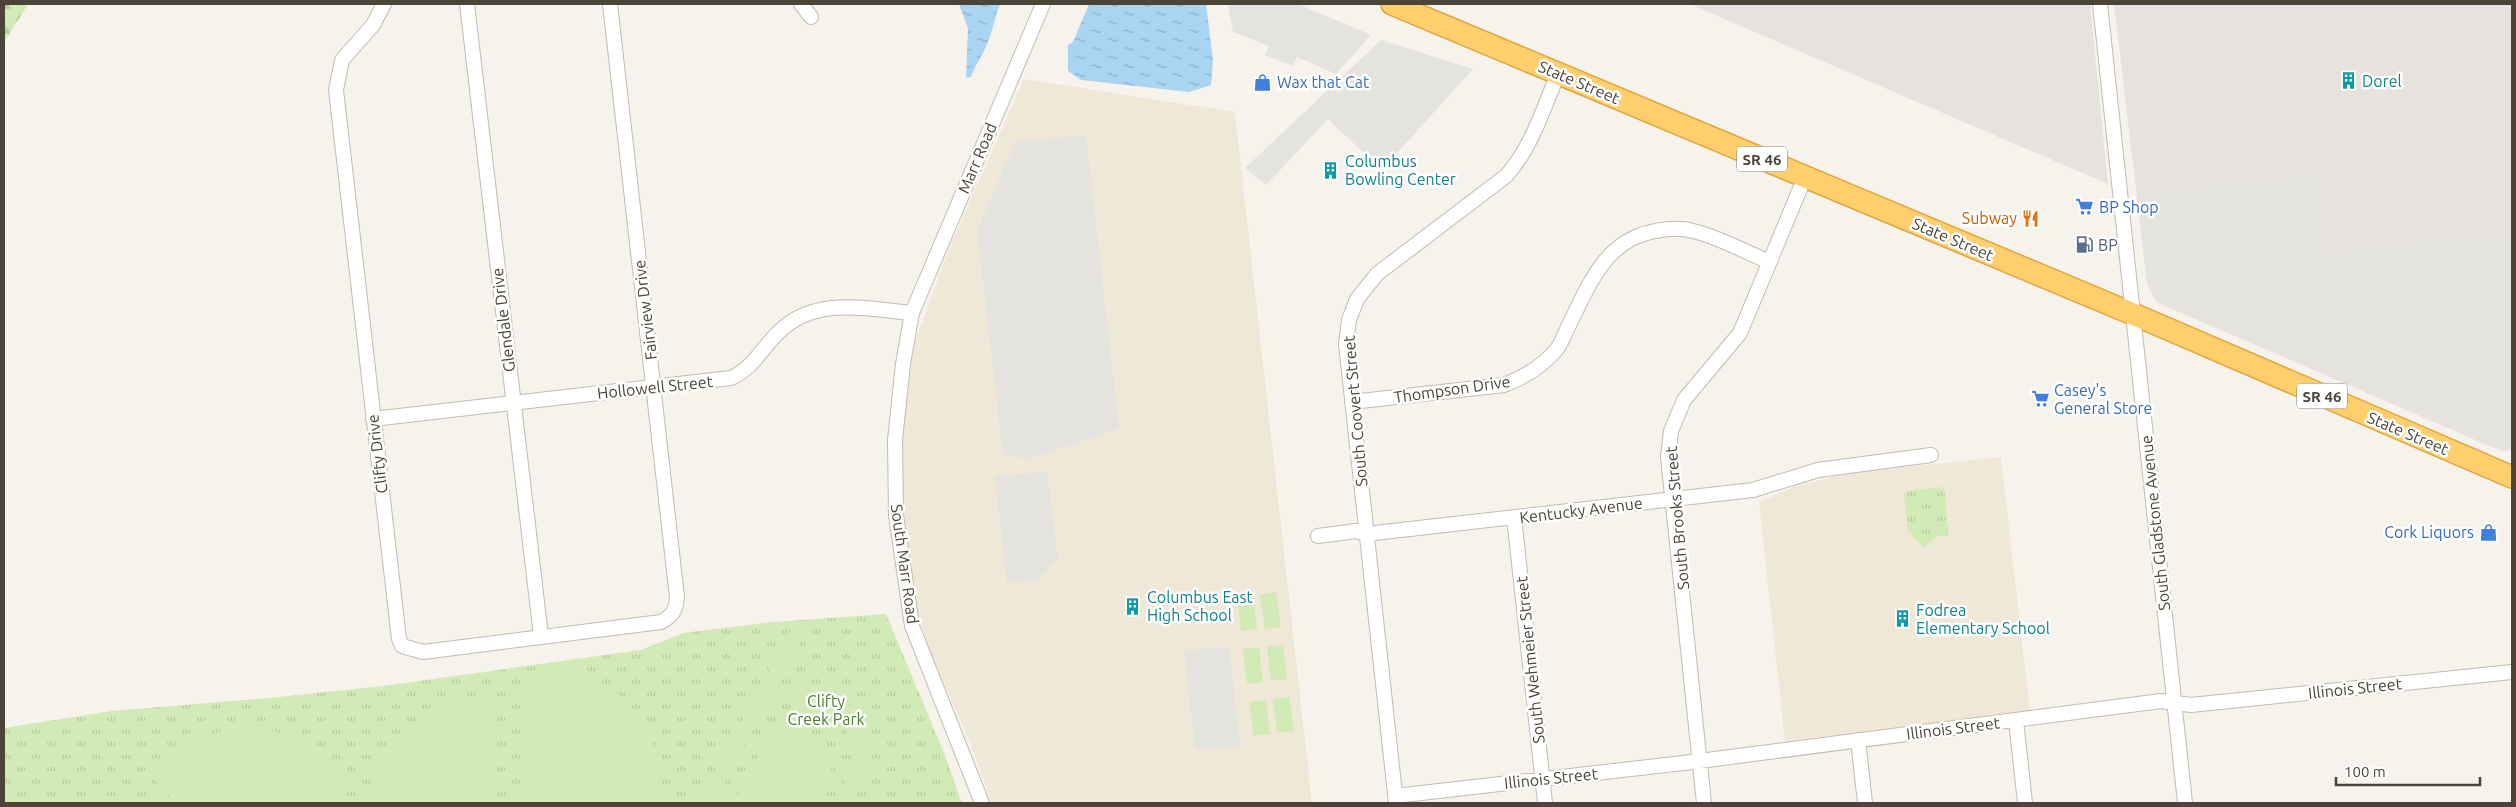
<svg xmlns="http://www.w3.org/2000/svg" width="2516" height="807" viewBox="0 0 2516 807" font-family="Ubuntu,sans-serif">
	<defs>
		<pattern id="grass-tufts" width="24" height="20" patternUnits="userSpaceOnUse" patternTransform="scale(1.25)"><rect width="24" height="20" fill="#d2eab5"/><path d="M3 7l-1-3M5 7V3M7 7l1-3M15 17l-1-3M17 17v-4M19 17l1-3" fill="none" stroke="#b6ca9c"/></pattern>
		<pattern id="forest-firs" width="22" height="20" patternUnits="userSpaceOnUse" patternTransform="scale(1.25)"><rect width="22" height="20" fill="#d2eab5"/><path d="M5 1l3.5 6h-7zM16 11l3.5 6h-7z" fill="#b6ca9c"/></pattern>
		<pattern id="water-ripples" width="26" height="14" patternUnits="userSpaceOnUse" patternTransform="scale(1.25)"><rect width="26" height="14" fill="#a9d4f2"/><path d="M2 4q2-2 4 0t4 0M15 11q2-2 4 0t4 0" fill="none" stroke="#8caec5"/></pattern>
	</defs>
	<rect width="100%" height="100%" fill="#f6f3ec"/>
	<!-- industrial -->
	<path fill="#e6e2dd" d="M 1690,4 L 2090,4 L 2108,184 L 1873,83 Z
		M 2114,4 L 2512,4 L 2512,450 L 2501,451 L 2156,302 L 2147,283 Z"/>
	<!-- education -->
	<path fill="#efe8d6" d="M 1024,79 L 1235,112 L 1312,803 L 992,803 L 968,737 L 929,651 L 915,600 L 903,528 L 902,436 L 914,345 L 949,249 Z
		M 2001,457 L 2030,712 L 1785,741 L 1759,502 L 1797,486 L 1848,473 Z"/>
	<!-- grass -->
	<path fill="url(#grass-tufts)" d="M 1944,487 L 1949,537 C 1938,532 1932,541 1924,548 L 1908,531 L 1904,494 L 1907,491 Z
		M 886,614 L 945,755 L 962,803 L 4,803 L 4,728 L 112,711 L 269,698 L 383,686 L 641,650 L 683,633 L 773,622 Z"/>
	<!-- forest -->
	<path fill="url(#forest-firs)" d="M 4,4 L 28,4 L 4,43 Z"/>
	<!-- pitch -->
	<path fill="#d2eab5" d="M 1276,592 L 1281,627 L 1265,629 L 1260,594 Z
		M 1253,595 L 1257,629 L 1241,631 L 1237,597 Z
		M 790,631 L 803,638 L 776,690 C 822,677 872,704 868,757 C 867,774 858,788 850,803 L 832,803 C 840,788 852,772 852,754 C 852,713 803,687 769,712 C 750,726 727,780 715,803 L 697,803 Z
		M 1283,645 L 1287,679 L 1271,681 L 1267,647 Z
		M 1259,647 L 1263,682 L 1247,684 L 1243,649 Z
		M 565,665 C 628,686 666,735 663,803 L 526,803 L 519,797 L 527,671 Z
		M 1289,697 L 1294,731 L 1277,733 L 1273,699 Z
		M 1266,700 L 1270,734 L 1254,736 L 1249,702 Z
		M 471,701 L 495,702 L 489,803 L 368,803 C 375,743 413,709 471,701 Z
		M 777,722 L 839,755 L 813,803 L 733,803 Z
		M 256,728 C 299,735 325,750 352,784 L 331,803 L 176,803 L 148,772 C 182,739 209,730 256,728 Z"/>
	<!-- parking -->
	<path fill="#e5e3e0" d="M 1228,4 L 1298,4 L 1371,35 L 1336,74 L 1297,57 L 1293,66 L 1265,55 L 1269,46 L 1233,32 Z
		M 1381,40 L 1473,69 L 1382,170 L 1328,119 L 1266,185 L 1245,168 Z
		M 1086,135 L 1119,429 L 1030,459 L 1003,454 L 977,231 L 1015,142 Z
		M 2315,175 L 2324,253 L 2489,235 L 2490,239 L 2512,236 L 2512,451 L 2154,297 L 2149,288 L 2139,195 Z
		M 1047,471 L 1058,559 L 1039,579 L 1007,583 L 995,477 Z
		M 1229,646 L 1240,746 L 1195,750 L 1184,651 Z"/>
	<!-- water -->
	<path fill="url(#water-ripples)" d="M 959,4 L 1000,4 C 994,19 992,35 985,49 C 980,59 975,66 971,77 L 966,78 L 968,29 Z
		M 1089,4 L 1206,4 L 1213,60 L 1211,85 L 1189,92 L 1081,80 L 1068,71 L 1068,45 L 1073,42 Z"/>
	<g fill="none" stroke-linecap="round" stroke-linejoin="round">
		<defs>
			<path id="minor" d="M 384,4 L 373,25 L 342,60 L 336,90 L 399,639 L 402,646 L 423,652 L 661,622 C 673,615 676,611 677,597 L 610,4
				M 467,4 L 541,636
				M 801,4 L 811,17
				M 2100,4 L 2185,803
				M 1352,402 L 1504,385 C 1525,377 1542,367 1557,349 C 1562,342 1565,333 1569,325 C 1588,287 1604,242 1651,232 C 1664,229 1679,227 1693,231 C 1719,237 1745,252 1770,262
				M 373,419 L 731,378 C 755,367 762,347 780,331 C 816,296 867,309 912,313
				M 1514,517 L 1545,803
				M 1318,536 L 1356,531 L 1366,534 L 1753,490 L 1818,470 L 1931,455
				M 2016,720 L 2025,803
				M 1858,740 L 1865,803
				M 1395,796 L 1692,762 L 2161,701 L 2191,705 L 2512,672
				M 982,803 L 912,626 L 896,515 L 895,440 L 903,364 L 912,313 L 1043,4
				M 1396,803 L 1346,344 L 1349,320 L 1357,299 L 1377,274 L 1506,176 C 1532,147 1543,109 1558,74
				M 1704,803 L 1668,457 L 1671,431 L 1684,400 L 1740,333 L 1805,177"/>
			<path id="highway" d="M 1392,4 L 2133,314 L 2512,477"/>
		</defs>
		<!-- minor casing -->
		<use href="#minor" stroke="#c2bbae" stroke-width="16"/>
		<!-- highway casing -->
		<use href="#highway" stroke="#e0a43c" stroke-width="24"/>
		<!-- minor -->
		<use href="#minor" stroke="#fff" stroke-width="14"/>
		<!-- highway -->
		<use href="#highway" stroke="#ffcf6e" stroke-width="21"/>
	</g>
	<!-- icons -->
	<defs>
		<symbol id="building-bare" viewBox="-9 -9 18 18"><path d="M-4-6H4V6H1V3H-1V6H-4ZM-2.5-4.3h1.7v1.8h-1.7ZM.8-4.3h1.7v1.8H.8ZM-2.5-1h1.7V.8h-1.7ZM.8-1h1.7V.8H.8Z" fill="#0f9aa8" stroke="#fff" stroke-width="2.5" paint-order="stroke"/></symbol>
		<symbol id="shop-bare" viewBox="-9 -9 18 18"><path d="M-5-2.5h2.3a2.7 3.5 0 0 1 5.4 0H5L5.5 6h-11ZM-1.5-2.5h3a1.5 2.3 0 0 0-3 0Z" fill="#3f7fe0" stroke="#fff" stroke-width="2.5" paint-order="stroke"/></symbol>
		<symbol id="supermarket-bare" viewBox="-9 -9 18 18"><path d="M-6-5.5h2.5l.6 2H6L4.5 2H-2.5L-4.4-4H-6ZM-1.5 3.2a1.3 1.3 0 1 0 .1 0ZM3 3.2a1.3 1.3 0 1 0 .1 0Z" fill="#3f7fe0" stroke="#fff" stroke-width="2.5" paint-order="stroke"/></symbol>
		<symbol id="restaurant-bare" viewBox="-9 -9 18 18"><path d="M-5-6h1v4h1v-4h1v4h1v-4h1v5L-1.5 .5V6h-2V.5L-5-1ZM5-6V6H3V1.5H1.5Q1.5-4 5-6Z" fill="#e8710a" stroke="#fff" stroke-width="2.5" paint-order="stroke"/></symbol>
		<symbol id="fuel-bare" viewBox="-9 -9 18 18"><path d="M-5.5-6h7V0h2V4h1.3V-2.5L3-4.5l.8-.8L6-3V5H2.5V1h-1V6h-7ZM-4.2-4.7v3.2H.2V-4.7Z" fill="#5c6f8a" stroke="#fff" stroke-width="2.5" paint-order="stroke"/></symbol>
	</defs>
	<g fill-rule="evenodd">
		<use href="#building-bare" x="2336" y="68" width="25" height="25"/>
		<use href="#shop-bare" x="1250" y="70" width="25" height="25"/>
		<use href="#building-bare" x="1318" y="158" width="25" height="25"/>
		<use href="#supermarket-bare" x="2072" y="194" width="25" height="25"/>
		<use href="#restaurant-bare" x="2018" y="206" width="25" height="25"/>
		<use href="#fuel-bare" x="2072" y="232" width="25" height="25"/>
		<use href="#supermarket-bare" x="2028" y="386" width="25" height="25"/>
		<use href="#shop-bare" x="2476" y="520" width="25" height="25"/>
		<use href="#building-bare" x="1120" y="594" width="25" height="25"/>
		<use href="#building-bare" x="1890" y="606" width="25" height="25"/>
	</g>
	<g text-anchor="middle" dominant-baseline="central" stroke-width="5" stroke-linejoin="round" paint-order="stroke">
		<!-- shield labels -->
		<g fill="#fff" stroke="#817c74" stroke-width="1">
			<rect x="1737" y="146.5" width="50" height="25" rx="4"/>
			<rect x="2297" y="383.5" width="50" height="25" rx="4"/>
		</g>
		<g font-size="15" font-weight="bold" fill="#4b4439">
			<text x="1762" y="159">SR 46</text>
			<text x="2322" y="396">SR 46</text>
		</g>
		<!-- culture labels -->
		<g font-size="16" fill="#0d838f" stroke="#fff" text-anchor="start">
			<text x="2362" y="81">Dorel</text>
			<text x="1345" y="161">Columbus<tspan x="1345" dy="18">Bowling Center</tspan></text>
			<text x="1147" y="597">Columbus East<tspan x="1147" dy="18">High School</tspan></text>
			<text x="1916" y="610">Fodrea<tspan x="1916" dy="18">Elementary School</tspan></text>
		</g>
		<!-- shop labels -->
		<g font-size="16" fill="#366cbe" stroke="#fff" text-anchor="start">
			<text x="1277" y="82">Wax that Cat</text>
			<text x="2099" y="207">BP Shop</text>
			<text x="2054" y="390">Casey's<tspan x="2054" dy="18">General Store</tspan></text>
			<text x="2474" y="532" text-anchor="end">Cork Liquors</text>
		</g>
		<!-- street labels -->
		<g font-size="16" fill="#4b4439" stroke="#fff">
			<text transform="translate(1579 82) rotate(23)">State Street</text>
			<text transform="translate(977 158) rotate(-67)">Marr Road</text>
			<text transform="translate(1953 239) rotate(23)">State Street</text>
			<text transform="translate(645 310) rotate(-97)">Fairview Drive</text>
			<text transform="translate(503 320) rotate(-97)">Glendale Drive</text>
			<text transform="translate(655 387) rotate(-6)">Hollowell Street</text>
			<text transform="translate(1452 389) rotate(-8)">Thompson Drive</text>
			<text transform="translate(1355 411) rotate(-95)">South Coovert Street</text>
			<text transform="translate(2408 433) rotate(23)">State Street</text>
			<text transform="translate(377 454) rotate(-97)">Clifty Drive</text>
			<text transform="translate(1581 510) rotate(-7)">Kentucky Avenue</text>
			<text transform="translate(1677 518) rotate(-95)">South Brooks Street</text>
			<text transform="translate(2155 523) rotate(-96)">South Gladstone Avenue</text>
			<text transform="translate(905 564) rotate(82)">South Marr Road</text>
			<text transform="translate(1530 660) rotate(-96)">South Wehmeier Street</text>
			<text transform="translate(2355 688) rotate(-6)">Illinois Street</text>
			<text transform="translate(1953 728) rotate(-7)">Illinois Street</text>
			<text transform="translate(1551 778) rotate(-6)">Illinois Street</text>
		</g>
		<!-- food labels -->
		<g font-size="16" fill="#c56008" stroke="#fff" text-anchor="end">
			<text x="2017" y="218">Subway</text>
		</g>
		<!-- service labels -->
		<g font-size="16" fill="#4e5e75" stroke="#fff" text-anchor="start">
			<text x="2098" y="245">BP</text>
		</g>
		<!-- park labels -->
		<g font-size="16" fill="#4a7f2a" stroke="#fff">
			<text x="826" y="701">Clifty<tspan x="826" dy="18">Creek Park</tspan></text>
		</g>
	</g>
	<!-- border -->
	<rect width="2516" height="807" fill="none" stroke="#4b4439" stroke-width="10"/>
	<!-- scale -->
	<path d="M2336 777v8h144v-8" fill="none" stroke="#4b4439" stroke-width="2.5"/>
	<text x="2344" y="777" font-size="15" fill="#4b4439" stroke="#ffffff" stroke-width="4" paint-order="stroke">100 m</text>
</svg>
